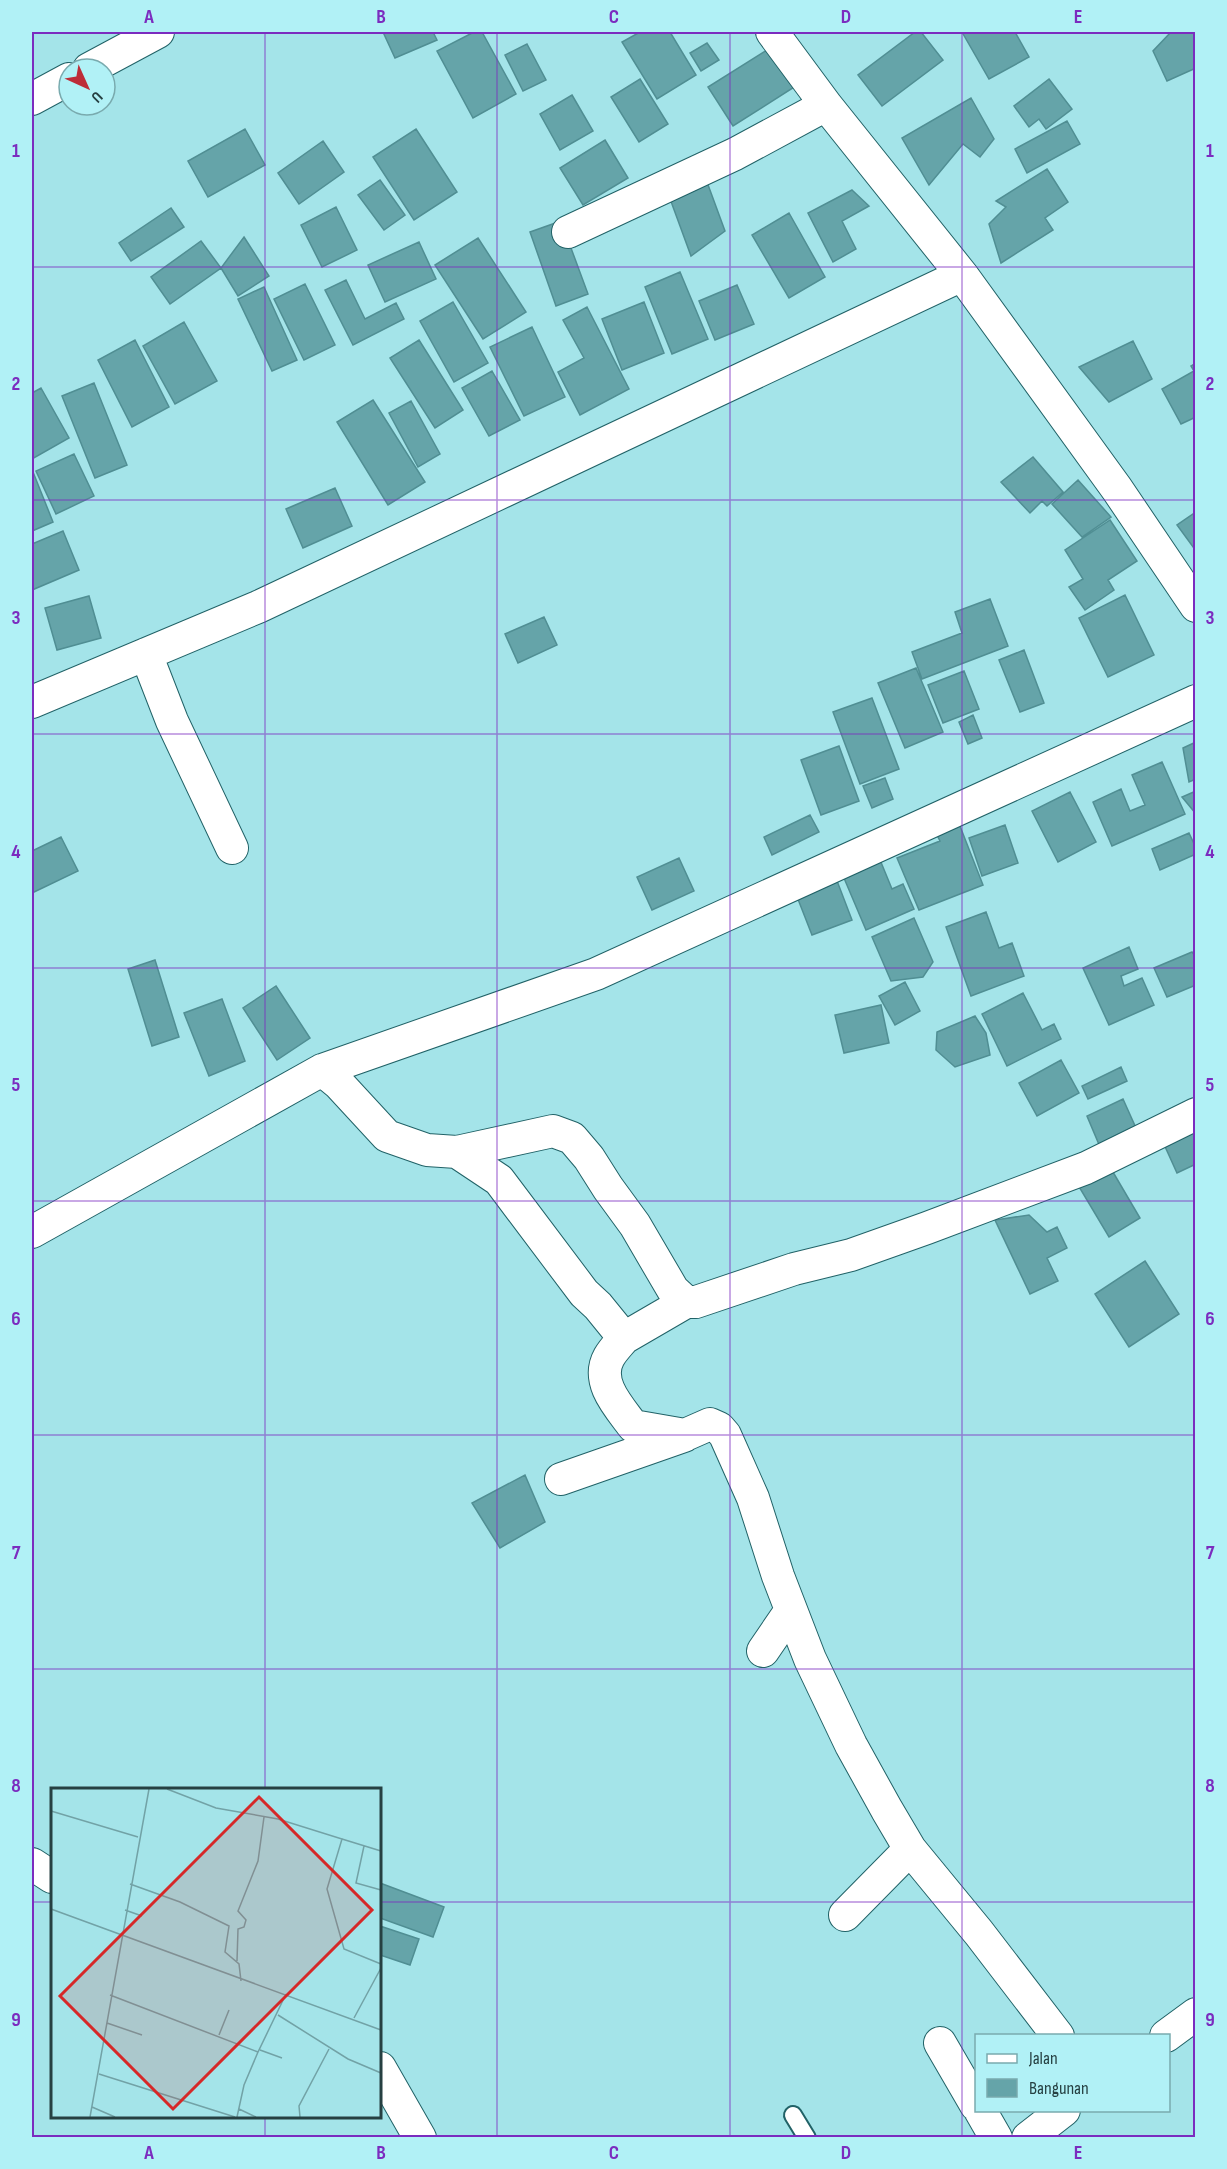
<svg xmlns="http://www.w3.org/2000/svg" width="1227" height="2169" viewBox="0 0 1227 2169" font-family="'Sofia Sans Condensed',sans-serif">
	<rect width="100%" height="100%" fill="#a4e4e9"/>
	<!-- building -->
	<path fill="#65a4a9" stroke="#508e93" stroke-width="1.5" d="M 383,32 L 433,32 L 437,40 L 395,58 Z
		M 474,32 L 482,32 L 516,94 L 473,118 L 437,51 Z
		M 640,32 L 670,32 L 696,75 L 657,99 L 622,42 Z
		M 915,32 L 921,32 L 943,60 L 882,106 L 858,75 Z
		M 962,32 L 1015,32 L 1029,57 L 989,79 Z
		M 1171,32 L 1196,32 L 1196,68 L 1167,81 L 1153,51 Z
		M 707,43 L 719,60 L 701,71 L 690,53 Z
		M 527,44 L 546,80 L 523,91 L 505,55 Z
		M 775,45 L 799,84 L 733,126 L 708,87 Z
		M 640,79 L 668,124 L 639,142 L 611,97 Z
		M 1049,79 L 1072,109 L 1046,129 L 1039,119 L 1029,127 L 1014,106 Z
		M 572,95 L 593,131 L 560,150 L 540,114 Z
		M 971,98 L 994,139 L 980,157 L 963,144 L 929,185 L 902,138 Z
		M 1067,121 L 1080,144 L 1027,173 L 1015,149 Z
		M 245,129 L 265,165 L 208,197 L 188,161 Z
		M 416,129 L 457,192 L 414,220 L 373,157 Z
		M 605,140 L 628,178 L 583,205 L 560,168 Z
		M 323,141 L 344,172 L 299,204 L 278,173 Z
		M 1047,169 L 1068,202 L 1045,218 L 1053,230 L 1001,263 L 989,224 L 1006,207 L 996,201 Z
		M 380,180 L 405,215 L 384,230 L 358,195 Z
		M 707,182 L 725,231 L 691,256 L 669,196 Z
		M 852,190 L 869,206 L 842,221 L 856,249 L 833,262 L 808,213 Z
		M 336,207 L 357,250 L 322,267 L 301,225 Z
		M 171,208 L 184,227 L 131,261 L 119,243 Z
		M 789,213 L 825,277 L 789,298 L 752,235 Z
		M 561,221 L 588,294 L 556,306 L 530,232 Z
		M 244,237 L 269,276 L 238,296 L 221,268 Z
		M 478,238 L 526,312 L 483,339 L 435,265 Z
		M 201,241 L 221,268 L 170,304 L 151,277 Z
		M 419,242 L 436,279 L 385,302 L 368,265 Z
		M 680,272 L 708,339 L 672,354 L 645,287 Z
		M 346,280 L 365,319 L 396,303 L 404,319 L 353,345 L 325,290 Z
		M 305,284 L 335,345 L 304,360 L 274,299 Z
		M 737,285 L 754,324 L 715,340 L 699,301 Z
		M 264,287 L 297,360 L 272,371 L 238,299 Z
		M 453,302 L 488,363 L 454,382 L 420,321 Z
		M 644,302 L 664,353 L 622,370 L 602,319 Z
		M 587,307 L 629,389 L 580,415 L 558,372 L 584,358 L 563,320 Z
		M 184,322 L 217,381 L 175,404 L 143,346 Z
		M 532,327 L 565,397 L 524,416 L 490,347 Z
		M 135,340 L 169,407 L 132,427 L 98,360 Z
		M 419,340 L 463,410 L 435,428 L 390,358 Z
		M 1133,341 L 1152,379 L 1109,402 L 1079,367 Z
		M 1196,363 L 1196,417 L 1181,424 L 1162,389 L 1194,371 L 1191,366 Z
		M 492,371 L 520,420 L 489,436 L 462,388 Z
		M 94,383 L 127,465 L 95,478 L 62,396 Z
		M 41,388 L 69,438 L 32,459 L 32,393 Z
		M 373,400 L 425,482 L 388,505 L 337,422 Z
		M 411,401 L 440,454 L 418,467 L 389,413 Z
		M 74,454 L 94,496 L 56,514 L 36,471 Z
		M 1033,457 L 1063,492 L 1047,506 L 1042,501 L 1030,513 L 1001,482 Z
		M 33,472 L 53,522 L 32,531 L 32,473 Z
		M 1078,480 L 1111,517 L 1082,537 L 1052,504 Z
		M 335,488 L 352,526 L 303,548 L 286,509 Z
		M 1196,512 L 1196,551 L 1177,525 Z
		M 1110,520 L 1137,561 L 1108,580 L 1114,590 L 1085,610 L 1069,587 L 1083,579 L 1065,550 Z
		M 63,531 L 79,570 L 32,590 L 32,544 Z
		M 1125,595 L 1154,655 L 1108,677 L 1079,618 Z
		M 89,596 L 101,638 L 57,650 L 45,608 Z
		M 990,599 L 1008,646 L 922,679 L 912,652 L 962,633 L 955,612 Z
		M 544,617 L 557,645 L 518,663 L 505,634 Z
		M 1024,650 L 1044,703 L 1020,712 L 999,660 Z
		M 916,668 L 943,732 L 905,748 L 878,683 Z
		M 964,671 L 979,709 L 943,723 L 928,685 Z
		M 872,698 L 899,769 L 860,784 L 833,712 Z
		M 973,715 L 982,738 L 968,744 L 959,722 Z
		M 1196,742 L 1196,779 L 1189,782 L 1183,748 Z
		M 839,746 L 859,801 L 821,815 L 801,760 Z
		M 1162,762 L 1185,814 L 1112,846 L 1093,802 L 1121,789 L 1130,811 L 1145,805 L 1132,775 Z
		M 885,778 L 893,799 L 872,808 L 863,786 Z
		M 1196,791 L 1196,814 L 1182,797 Z
		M 1070,792 L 1096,842 L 1058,862 L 1032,811 Z
		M 810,815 L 819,832 L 772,855 L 764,837 Z
		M 958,821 L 983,885 L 919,910 L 897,858 L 940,841 L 935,831 Z
		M 1005,825 L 1018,863 L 982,876 L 969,838 Z
		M 1189,833 L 1196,848 L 1196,854 L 1160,870 L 1152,849 Z
		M 61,837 L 78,871 L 32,893 L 32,851 Z
		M 878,855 L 892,889 L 903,884 L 914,909 L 866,930 L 841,871 Z
		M 679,858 L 694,891 L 652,910 L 637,877 Z
		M 834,873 L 852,920 L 812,935 L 794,889 Z
		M 986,912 L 999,948 L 1012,943 L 1024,976 L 971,996 L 946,927 Z
		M 914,918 L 933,962 L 923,977 L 891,981 L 872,937 Z
		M 1129,947 L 1138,969 L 1121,976 L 1124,986 L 1142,978 L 1154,1005 L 1109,1025 L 1083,968 Z
		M 1192,952 L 1196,957 L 1196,985 L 1167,997 L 1154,968 Z
		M 155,960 L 179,1037 L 152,1046 L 128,969 Z
		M 905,982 L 920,1011 L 895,1025 L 879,996 Z
		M 276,986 L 310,1038 L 277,1060 L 243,1008 Z
		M 1023,993 L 1042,1030 L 1054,1024 L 1061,1039 L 1007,1066 L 982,1014 Z
		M 222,999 L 245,1061 L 209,1076 L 184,1013 Z
		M 881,1005 L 889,1043 L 844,1053 L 835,1015 Z
		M 975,1016 L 986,1033 L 990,1055 L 955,1067 L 936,1050 L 937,1032 Z
		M 1061,1060 L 1079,1093 L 1037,1116 L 1019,1083 Z
		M 1121,1067 L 1127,1081 L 1088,1099 L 1082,1086 Z
		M 1123,1099 L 1140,1137 L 1103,1154 L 1087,1116 Z
		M 1196,1127 L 1196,1164 L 1177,1173 L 1163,1142 Z
		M 1110,1167 L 1140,1218 L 1109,1237 L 1078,1185 Z
		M 1029,1215 L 1047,1232 L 1057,1227 L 1067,1248 L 1047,1258 L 1058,1281 L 1030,1294 L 995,1220 Z
		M 1145,1261 L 1179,1314 L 1129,1347 L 1095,1294 Z
		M 525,1475 L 545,1522 L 500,1548 L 472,1503 Z
		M 380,1883 L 444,1907 L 433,1937 L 380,1918 Z
		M 380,1926 L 419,1939 L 410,1965 L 380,1955 Z"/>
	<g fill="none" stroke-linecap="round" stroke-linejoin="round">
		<defs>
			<path id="service" d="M 793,2115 L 807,2138"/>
			<path id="minor" d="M 772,32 L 826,105 L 962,275 L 1117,489 L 1196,606
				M 89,69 L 158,32
				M 32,99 L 69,79
				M 568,232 L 735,154 L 826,105
				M 146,654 L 172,721 L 232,848
				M 32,702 L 258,607 L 962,275
				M 322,1070 L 339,1084 L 387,1136 L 427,1150 L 457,1152 L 553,1131 L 572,1138 L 589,1158 L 608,1188 L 635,1225 L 673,1290 L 686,1302 L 696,1302 L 794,1269 L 851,1255 L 927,1228 L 1086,1168 L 1196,1114
				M 457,1152 L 499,1180 L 584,1293 L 598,1306 L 624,1338 C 619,1344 613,1350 609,1357 C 595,1382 619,1407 633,1426 L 685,1435 L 710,1424 L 719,1428 L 725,1435 L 753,1498 L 778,1576 L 810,1659 L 851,1745 L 887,1810 L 910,1849 L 979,1933 L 1058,2036
				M 32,1232 L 322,1070 L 596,974 L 1196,701
				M 624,1338 L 686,1302
				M 561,1479 L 684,1436
				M 763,1651 L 791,1610
				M 32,1864 L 52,1877
				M 845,1915 L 910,1849
				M 1166,2036 L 1196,2014
				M 940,2043 L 976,2105
				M 380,2068 L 420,2138
				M 980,2110 L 996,2138
				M 1028,2138 L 1064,2110"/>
		</defs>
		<!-- service casing -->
		<use href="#service" stroke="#216267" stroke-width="20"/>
		<!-- minor casing -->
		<use href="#minor" stroke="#216267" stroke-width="34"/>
		<!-- service -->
		<use href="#service" stroke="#fff" stroke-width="16"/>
		<!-- minor -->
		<use href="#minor" stroke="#fff" stroke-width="32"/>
	</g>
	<!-- grid -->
	<path fill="none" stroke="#7b2cbf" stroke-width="1.5" stroke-opacity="0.55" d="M 265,32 L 265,1790M 497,32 L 497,2138M 730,32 L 730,2138M 962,32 L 962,2138M 32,267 L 1196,267M 32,500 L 1196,500M 32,734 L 1196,734M 32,968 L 1196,968M 32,1201 L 1196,1201M 32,1435 L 1196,1435M 32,1669 L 1196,1669M 32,1902 L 52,1902M 380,1902 L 1196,1902M 265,2116 L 265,2138"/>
	<!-- overview -->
	<g transform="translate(51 1788)">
		<rect width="330" height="330" fill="#a4e4e9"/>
		<path fill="none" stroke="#72a2a6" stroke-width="1.5" d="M 116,1 L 165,20 L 227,31 L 291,51 L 276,101 L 293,161 L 330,176M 0,23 L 87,49M 291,51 L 330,63M 313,58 L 305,95 L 330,102M 79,96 L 129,114 L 178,138 L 174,164 L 188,176 L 190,193M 0,121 L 330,242M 74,122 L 91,128M 186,173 L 187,141 L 193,139 L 195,132 L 187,123 L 207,73 L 213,29M 59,207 L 207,264 L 235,206M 227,227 L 297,271 L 330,285M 303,230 L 330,180M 56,235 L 91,247M 168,247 L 178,222M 209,262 L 231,270M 48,286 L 184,329M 41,319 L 64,329M 188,321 L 205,329M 39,329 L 98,1M 186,329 L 193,297 L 207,264M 249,329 L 248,318 L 278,261"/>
		<path fill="#d62828" fill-opacity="0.15" stroke="#d62828" stroke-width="3" d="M 208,9 L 321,122 L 122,321 L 9,208 Z"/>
		<rect width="330" height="330" fill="none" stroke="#264042" stroke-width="3"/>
	</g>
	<!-- border -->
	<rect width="1227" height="2169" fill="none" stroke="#b1f1f6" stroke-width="66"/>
	<!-- legend -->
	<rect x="975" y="2034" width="195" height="78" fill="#b1f1f6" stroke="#79aaae" stroke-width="1.5"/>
	<rect x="987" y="2054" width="30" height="9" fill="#ffffff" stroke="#79aaae" stroke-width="1.5"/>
	<text x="1029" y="2064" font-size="18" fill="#264042">Jalan</text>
	<rect x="987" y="2079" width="30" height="18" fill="#65a4a9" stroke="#79aaae" stroke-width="1.5"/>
	<text x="1029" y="2094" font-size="18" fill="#264042">Bangunan</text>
	<!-- north arrow -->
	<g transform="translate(87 87) rotate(135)"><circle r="28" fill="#b1f1f6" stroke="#79aaae" stroke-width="1.5"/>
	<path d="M0-4.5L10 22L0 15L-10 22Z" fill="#bd2c38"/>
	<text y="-9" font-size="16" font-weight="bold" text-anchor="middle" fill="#264042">U</text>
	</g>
	<rect x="33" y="33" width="1161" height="2103" fill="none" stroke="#7b2cbf" stroke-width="2"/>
	<g font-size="20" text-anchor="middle" font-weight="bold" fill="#7b2cbf">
		<text x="149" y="23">A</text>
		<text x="381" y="23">B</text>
		<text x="614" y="23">C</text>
		<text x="846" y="23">D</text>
		<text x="1078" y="23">E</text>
		<text x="16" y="157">1</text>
		<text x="1210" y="157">1</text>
		<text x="16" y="390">2</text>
		<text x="1210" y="390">2</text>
		<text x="16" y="624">3</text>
		<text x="1210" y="624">3</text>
		<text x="16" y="858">4</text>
		<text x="1210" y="858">4</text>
		<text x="16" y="1091">5</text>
		<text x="1210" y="1091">5</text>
		<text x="16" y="1325">6</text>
		<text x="1210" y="1325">6</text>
		<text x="16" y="1559">7</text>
		<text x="1210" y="1559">7</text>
		<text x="16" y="1792">8</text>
		<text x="1210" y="1792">8</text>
		<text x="16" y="2026">9</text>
		<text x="1210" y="2026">9</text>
		<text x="149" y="2159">A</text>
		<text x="381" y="2159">B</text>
		<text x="614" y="2159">C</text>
		<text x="846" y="2159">D</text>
		<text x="1078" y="2159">E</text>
	</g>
</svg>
